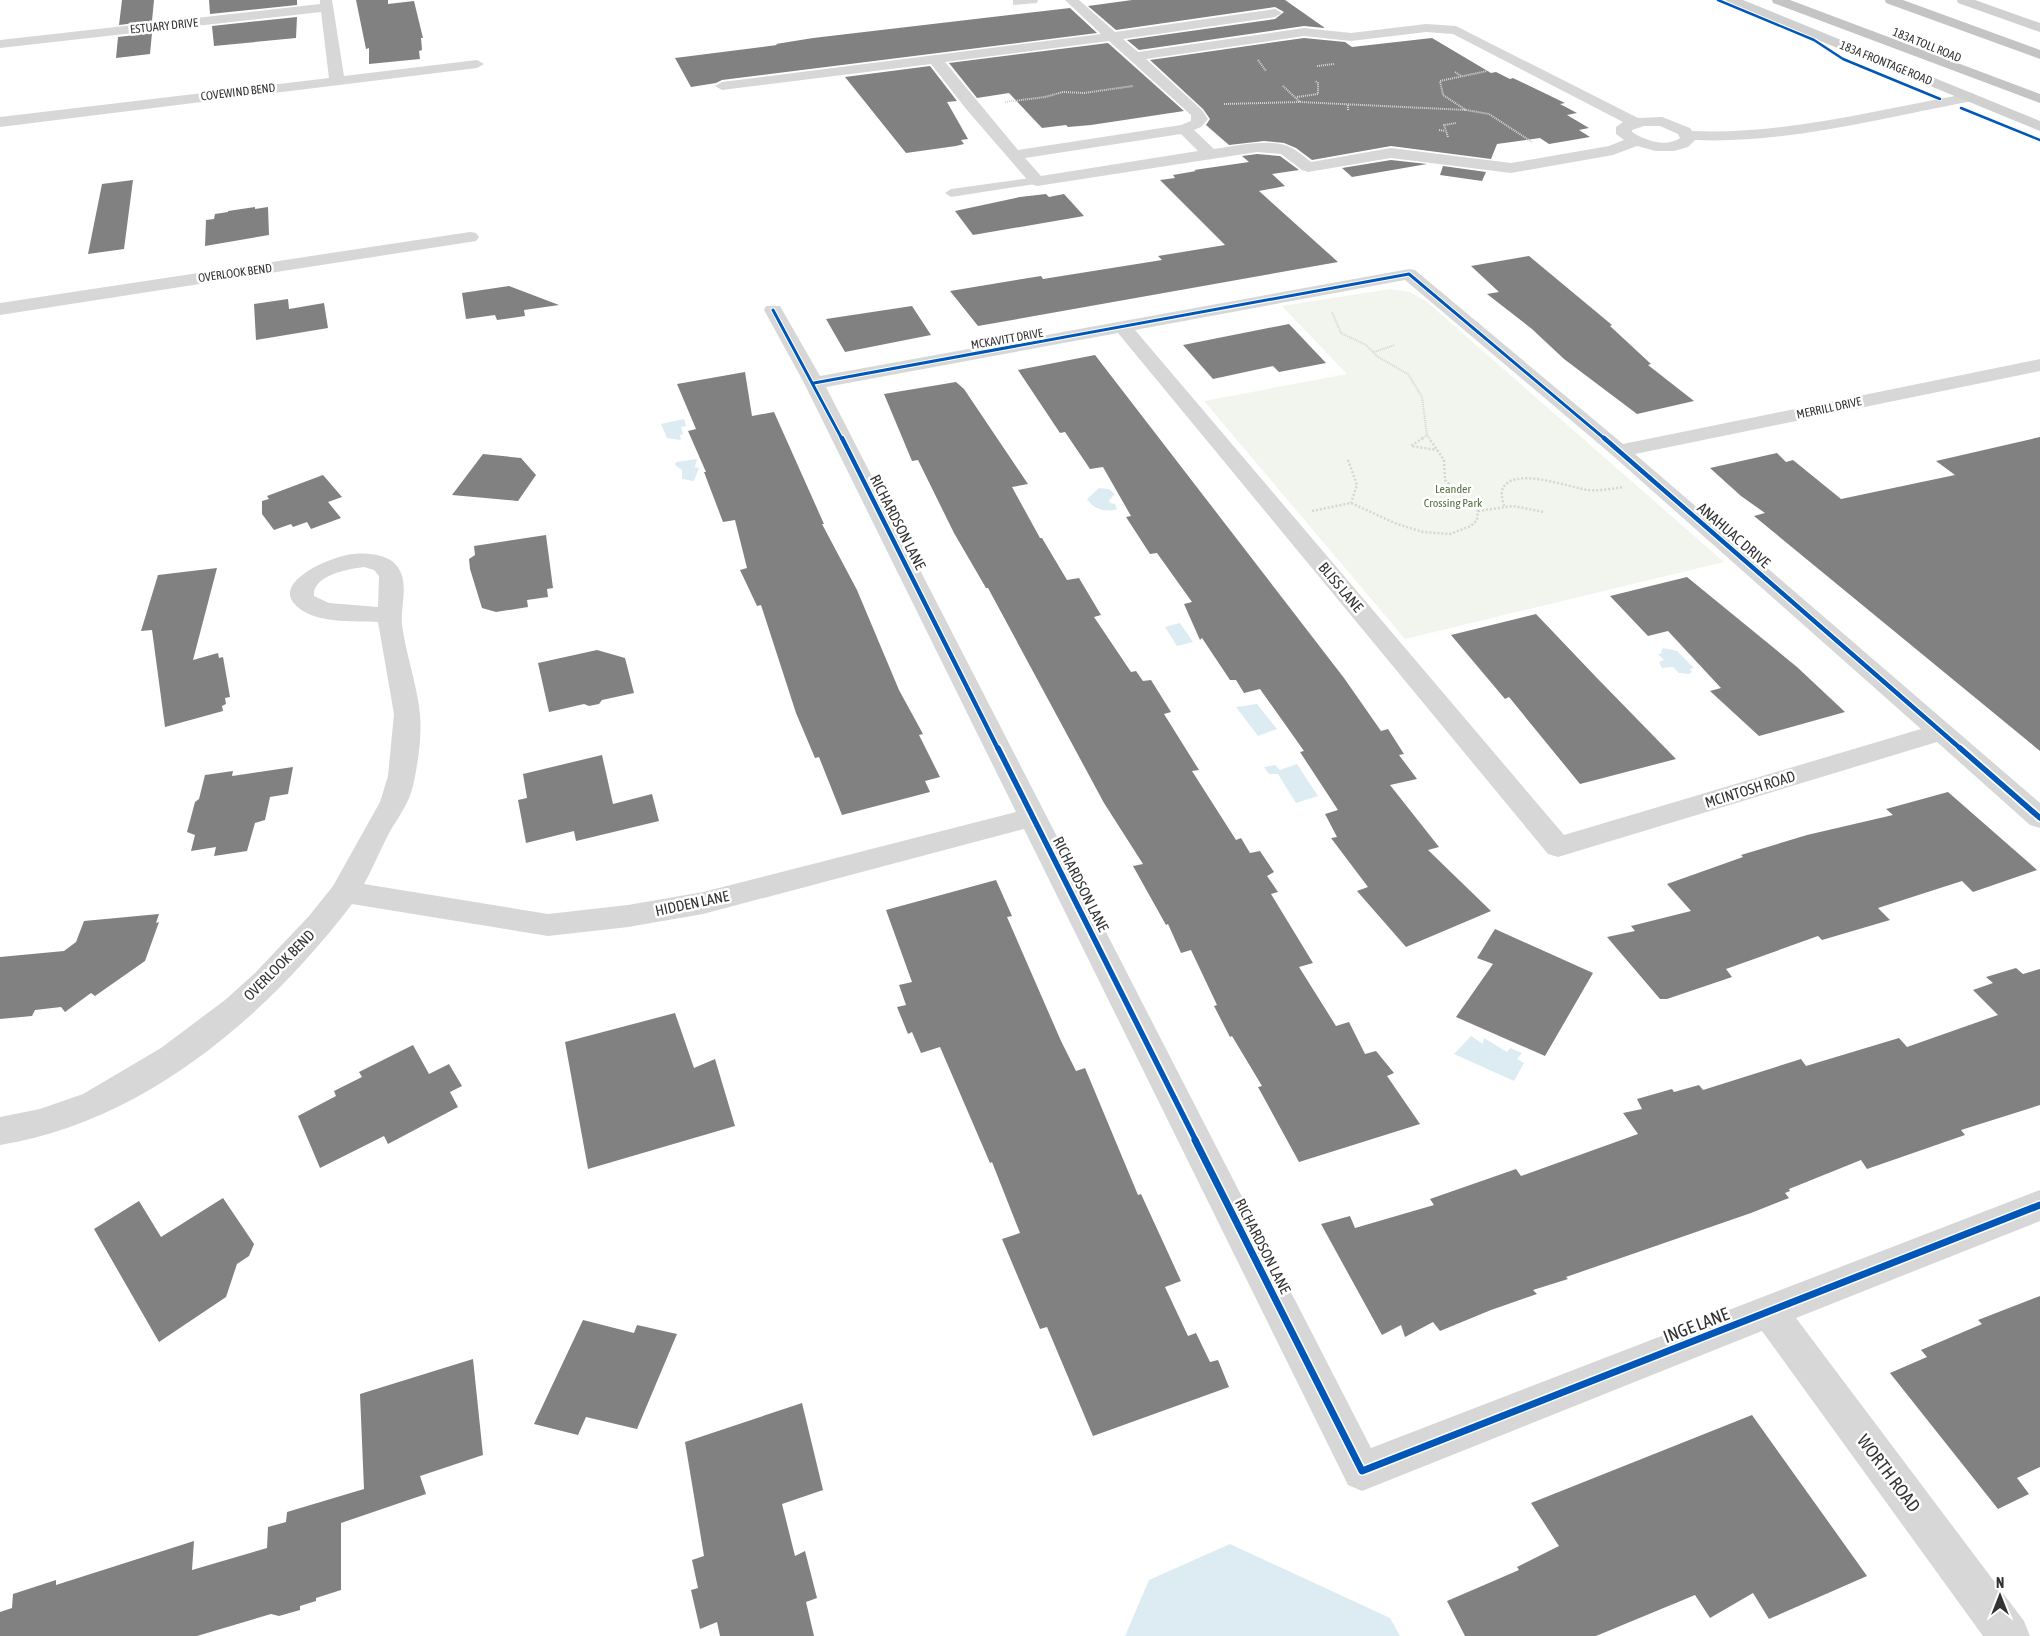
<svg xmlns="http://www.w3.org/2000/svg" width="2040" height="1636" viewBox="0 0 2040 1636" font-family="'Asap Condensed',sans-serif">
	<rect width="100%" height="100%" fill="#fff"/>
	<!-- green -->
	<path fill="#f1f5ed" d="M 1390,289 L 1410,292 L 1427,302 L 1724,562 L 1405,639 L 1204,401 L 1347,374 L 1282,306 Z"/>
	<!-- water -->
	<path fill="#ddebf3" d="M 684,419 L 686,426 L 681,427 L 683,434 L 680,435 L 681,440 L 667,438 L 661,424 Z
		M 697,459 L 695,467 L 699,468 L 694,481 L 682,479 L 682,470 L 675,465 L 676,462 Z
		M 1099,488 L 1109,489 L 1115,494 L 1109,500 L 1110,503 L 1115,504 L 1117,509 C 1106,513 1093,509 1087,499 Z
		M 1180,623 L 1193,642 L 1177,646 L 1165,627 Z
		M 1663,648 L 1677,651 L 1694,668 L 1690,669 L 1692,672 L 1689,674 L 1679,673 L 1673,667 L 1662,668 L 1659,662 L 1664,660 L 1658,654 L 1662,653 L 1661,651 Z
		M 1257,704 L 1277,729 L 1258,736 L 1236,707 Z
		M 1297,764 L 1318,796 L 1296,803 L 1278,774 L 1269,774 L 1264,767 L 1275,765 L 1280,770 Z
		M 1471,1036 L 1483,1044 L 1484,1038 L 1507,1052 L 1510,1048 L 1522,1053 L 1517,1059 L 1524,1063 L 1514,1081 L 1454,1054 Z
		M 1230,1544 L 1390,1618 L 1400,1636 L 1125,1636 L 1149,1580 Z"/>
	<!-- building -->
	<path fill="#818181" d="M 122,0 L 154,0 L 152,21 L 119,25 Z
		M 209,0 L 297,0 L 297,5 L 210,14 Z
		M 356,0 L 388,0 L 388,4 L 414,1 L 423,38 L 421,38 L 422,50 L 419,51 L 420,59 L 369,64 L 369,48 L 366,49 Z
		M 1132,0 L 1285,0 L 1325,28 L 1304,26 L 1139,50 L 1127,40 L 1275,19 L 1284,12 L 1275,7 L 1116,30 L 1088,6 Z
		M 1070,8 L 1097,33 L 722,80 L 716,83 L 691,87 L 675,58 L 777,45 L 776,44 L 813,38 Z
		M 297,17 L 296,38 L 214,46 L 212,26 Z
		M 152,33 L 150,54 L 116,58 L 118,37 Z
		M 1304,38 L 1345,42 L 1352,47 L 1432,38 L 1491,73 L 1496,72 L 1510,79 L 1513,78 L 1565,103 L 1560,104 L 1577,113 L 1567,115 L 1589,128 L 1579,130 L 1590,137 L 1549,144 L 1540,138 L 1497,144 L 1491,159 L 1391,146 L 1312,160 L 1296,148 L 1284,143 L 1264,141 L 1229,145 L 1206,125 L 1210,119 L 1203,109 L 1150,60 Z
		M 1108,43 L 1184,111 L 1091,125 L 1068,127 L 1066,125 L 1042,128 L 1009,93 L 977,98 L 949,63 Z
		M 930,66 L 957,101 L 947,102 L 968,139 L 961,140 L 964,144 L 956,146 L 906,153 L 845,77 Z
		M 1257,154 L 1280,156 L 1299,170 L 1272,174 L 1285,186 L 1259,191 L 1338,262 L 978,326 L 950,291 L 1041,276 L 1043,279 L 1162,260 L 1158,256 L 1225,245 L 1160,180 L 1175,178 L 1173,175 L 1196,171 L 1194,170 L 1249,162 L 1242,156 Z
		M 1391,160 L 1427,164 L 1352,177 L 1342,168 Z
		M 1443,166 L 1486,172 L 1482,181 L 1440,175 Z
		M 133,180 L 124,249 L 88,254 L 102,184 Z
		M 1046,194 L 1049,197 L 1064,194 L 1084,216 L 973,235 L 955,211 L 1020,197 Z
		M 255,207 L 255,209 L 268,207 L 269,235 L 205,246 L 206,220 L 214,219 L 215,214 L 228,212 L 228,211 Z
		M 1529,256 L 1612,325 L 1610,326 L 1651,364 L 1648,365 L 1694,401 L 1637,414 L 1564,359 L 1532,329 L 1487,294 L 1499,292 L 1471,266 Z
		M 509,286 L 559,305 L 524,310 L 525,316 L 497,320 L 495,315 L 466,319 L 462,293 Z
		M 288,299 L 289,309 L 324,303 L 328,328 L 256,340 L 254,304 Z
		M 912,306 L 931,335 L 845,352 L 826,319 Z
		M 1289,324 L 1326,363 L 1279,372 L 1273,366 L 1213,379 L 1183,345 Z
		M 1095,355 L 1344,678 L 1381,731 L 1388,729 L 1404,754 L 1399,755 L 1417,779 L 1390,785 L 1439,847 L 1428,850 L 1491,911 L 1406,947 L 1357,891 L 1368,887 L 1331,838 L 1337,837 L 1325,814 L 1338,810 L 1300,752 L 1304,751 L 1260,689 L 1244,693 L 1236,680 L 1230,680 L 1202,638 L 1200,640 L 1184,604 L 1192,602 L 1157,553 L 1150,554 L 1126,517 L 1131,516 L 1103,467 L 1090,469 L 1065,432 L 1060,433 L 1018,370 Z
		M 745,372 L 752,416 L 774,412 L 824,524 L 822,524 L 857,590 L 899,690 L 923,734 L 919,735 L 940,777 L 925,781 L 930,792 L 842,815 L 819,757 L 815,758 L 796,713 L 761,605 L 757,606 L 740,570 L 747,568 L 735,520 L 723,522 L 704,472 L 706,472 L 688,431 L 696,429 L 677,384 Z
		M 956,382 L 964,389 L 1028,484 L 1012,487 L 1040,538 L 1042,538 L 1067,580 L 1079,578 L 1101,615 L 1094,617 L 1131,672 L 1136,671 L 1143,681 L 1151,680 L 1171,712 L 1164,714 L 1199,770 L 1192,771 L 1236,840 L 1241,838 L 1250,853 L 1260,851 L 1274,872 L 1267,876 L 1278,892 L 1271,894 L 1313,963 L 1299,967 L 1336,1026 L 1349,1022 L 1365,1054 L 1376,1051 L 1394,1073 L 1387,1076 L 1420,1124 L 1299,1162 L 1258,1087 L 1262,1086 L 1232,1036 L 1230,1037 L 1214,1006 L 1217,1005 L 1191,950 L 1181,953 L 1168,924 L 1166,925 L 1133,866 L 1143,864 L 1104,803 L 988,588 L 986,588 L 954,533 L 918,460 L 912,461 L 884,394 Z
		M 2040,437 L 2040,751 L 1754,516 L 1765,513 L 1741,496 L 1710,468 L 1777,453 L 1786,462 L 1793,460 L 1841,499 L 1955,475 L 1936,461 Z
		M 483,454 L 521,458 L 536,475 L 518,501 L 452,495 Z
		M 323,475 L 342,497 L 328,502 L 341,518 L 311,529 L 307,522 L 293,527 L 291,524 L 274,530 L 262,514 L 262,501 L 269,499 L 267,496 Z
		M 546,535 L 553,588 L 547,589 L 548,597 L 527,600 L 528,607 L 496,612 L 482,608 L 470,569 L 469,559 L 475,555 L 474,546 Z
		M 217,568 L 193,660 L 218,653 L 219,658 L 223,657 L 230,697 L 225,698 L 226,704 L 222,706 L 223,711 L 165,727 L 152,630 L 141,631 L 158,575 Z
		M 1687,577 L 1797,667 L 1845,712 L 1759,736 L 1710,691 L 1721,688 L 1668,631 L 1648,636 L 1610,596 Z
		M 1536,614 L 1596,677 L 1676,759 L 1580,784 L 1509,697 L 1505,699 L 1451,635 Z
		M 597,650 L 625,658 L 634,693 L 602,700 L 599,704 L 589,706 L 584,704 L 549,712 L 538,663 Z
		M 602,755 L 613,804 L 652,794 L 659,821 L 576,841 L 574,831 L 526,843 L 518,800 L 527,798 L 523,774 Z
		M 293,767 L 288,794 L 270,797 L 265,820 L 255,823 L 247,851 L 214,856 L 216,847 L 191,851 L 195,835 L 187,832 L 195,802 L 199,799 L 205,775 L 233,771 L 232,776 Z
		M 1948,792 L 2037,870 L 1973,892 L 1962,881 L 1878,908 L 1890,920 L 1822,940 L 1818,936 L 1726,969 L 1732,977 L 1667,999 L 1660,999 L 1607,937 L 1635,931 L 1631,926 L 1691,911 L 1667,884 L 1743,857 L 1741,855 L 1807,835 L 1893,815 L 1886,809 Z
		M 996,880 L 1012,916 L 1007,917 L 1061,1041 L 1076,1071 L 1085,1068 L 1138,1195 L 1141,1194 L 1181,1281 L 1165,1287 L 1188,1336 L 1196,1333 L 1210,1362 L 1218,1360 L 1229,1387 L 1093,1436 L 1047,1327 L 1040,1329 L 1002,1239 L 1020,1233 L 992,1162 L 990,1163 L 940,1047 L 921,1053 L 912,1032 L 908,1034 L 897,1007 L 906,1005 L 899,985 L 912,982 L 886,910 Z
		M 159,914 L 156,923 L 159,922 L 145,961 L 95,996 L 91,993 L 65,1012 L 61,1007 L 35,1010 L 32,1016 L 0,1019 L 0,957 L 64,951 L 76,942 L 84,921 Z
		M 1495,929 L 1593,973 L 1545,1056 L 1456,1017 L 1493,964 L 1477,958 Z
		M 2016,968 L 2023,974 L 2040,969 L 2040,1105 L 1961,1130 L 1965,1135 L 1867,1169 L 1861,1160 L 1789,1189 L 1790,1191 L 1785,1193 L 1789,1198 L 1751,1213 L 1566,1277 L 1568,1279 L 1533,1290 L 1537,1294 L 1491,1310 L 1440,1331 L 1433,1322 L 1405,1337 L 1401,1325 L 1382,1335 L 1321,1224 L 1350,1216 L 1355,1228 L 1434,1205 L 1430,1199 L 1516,1169 L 1521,1176 L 1638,1134 L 1623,1113 L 1642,1109 L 1637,1099 L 1672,1089 L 1674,1092 L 1699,1085 L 1703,1090 L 1801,1059 L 1806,1066 L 1899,1038 L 1907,1047 L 1998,1015 L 1973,990 L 1993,983 L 1986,977 Z
		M 675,1013 L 694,1068 L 715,1059 L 735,1126 L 588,1169 L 565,1042 Z
		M 413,1045 L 429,1074 L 449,1064 L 462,1086 L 450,1092 L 458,1107 L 388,1144 L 384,1136 L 320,1168 L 298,1116 L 336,1096 L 334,1091 L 362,1077 L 359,1072 Z
		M 223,1198 L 254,1244 L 249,1256 L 237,1264 L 226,1297 L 159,1342 L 94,1229 L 139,1201 L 161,1237 Z
		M 2040,1296 L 2040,1467 L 2017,1478 L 2029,1494 L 1998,1509 L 1890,1373 L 1927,1357 L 1921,1350 L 1982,1324 L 1978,1320 Z
		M 583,1320 L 634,1333 L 637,1325 L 677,1334 L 637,1429 L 586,1417 L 578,1435 L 534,1424 Z
		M 473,1359 L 483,1455 L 420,1476 L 426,1494 L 341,1523 L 341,1590 L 316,1598 L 316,1601 L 300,1606 L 300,1610 L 279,1616 L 271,1614 L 197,1636 L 0,1636 L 0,1612 L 12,1608 L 13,1594 L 56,1580 L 56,1585 L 194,1541 L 192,1570 L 267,1548 L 268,1527 L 286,1522 L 287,1512 L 364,1489 L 360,1394 Z
		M 802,1403 L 823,1490 L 782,1504 L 795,1556 L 805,1551 L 817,1598 L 806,1602 L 814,1636 L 720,1636 L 717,1622 L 700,1629 L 691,1590 L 698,1588 L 692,1560 L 704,1556 L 685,1442 Z
		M 1752,1415 L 1867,1576 L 1769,1619 L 1753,1593 L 1710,1618 L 1695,1595 L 1596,1636 L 1465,1636 L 1447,1601 L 1519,1570 L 1517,1567 L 1559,1546 L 1531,1503 Z"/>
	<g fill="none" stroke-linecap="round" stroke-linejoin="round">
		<!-- path-far1 -->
		<path stroke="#d6d6d6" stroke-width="2" stroke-dasharray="1 1" stroke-linecap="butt" d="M 1258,60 L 1266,71
			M 1317,66 L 1334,64
			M 1455,72 L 1461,76
			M 1283,86 L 1300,102
			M 1297,97 L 1318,94 L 1318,83 L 1315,81
			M 1005,102 L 1045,97 L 1063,92 L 1084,93 L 1133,86
			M 1224,104 L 1300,102 L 1466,110 L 1489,114 L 1532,142
			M 1348,105 L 1348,111
			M 1466,110 L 1443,95 L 1440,81 L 1487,71
			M 1439,130 L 1445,131
			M 1448,137 L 1444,125 L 1456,123
			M 1332,312 L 1341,333 L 1366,345 L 1378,357 L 1408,374 L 1422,397 L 1427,435 L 1430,439
			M 1374,352 L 1395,345
			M 1421,439 L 1427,435"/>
		<!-- path -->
		<path stroke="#d6d6d6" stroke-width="2.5" stroke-dasharray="2 2" stroke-linecap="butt" d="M 1423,438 L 1411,446 L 1437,450
			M 1348,460 L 1357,485 L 1351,503
			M 1504,506 C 1503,502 1501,495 1502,491 C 1509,464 1571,488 1588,490 C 1600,491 1612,489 1623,487
			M 1312,511 L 1351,503 L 1397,524 L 1423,532 L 1450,534 L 1471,526 L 1477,520 L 1478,511 L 1445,480 L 1444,460 L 1429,438
			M 1478,511 L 1513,506 L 1544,512"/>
		<!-- service -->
		<path fill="#d7d7d7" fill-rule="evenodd" d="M 1037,177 L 1041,179 L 1041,183 L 951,197 L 945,193 L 951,189 Z"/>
		<!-- minor -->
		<path fill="#d7d7d7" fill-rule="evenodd" d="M 320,0 L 332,0 L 344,76 L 477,60 L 484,64 L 477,68 L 0,127 L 0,117 L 329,78 L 321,12 L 0,48 L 0,40 L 320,4 Z
			M 1013,0 L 1038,0 L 1037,3 L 1013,5 Z
			M 1065,0 L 1079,0 L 1115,32 L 1275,9 L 1282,13 L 1275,17 L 1123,39 L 1138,52 L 1304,28 L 1351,33 L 1426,24 L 1456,26 L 1638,118 L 1662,117 L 1690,128 L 1692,131 C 1786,135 1880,109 1972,93 L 1979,97 L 1972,101 C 1882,118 1786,144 1695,140 L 1688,147 L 1674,151 L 1656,151 L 1637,146 L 1613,155 L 1511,173 L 1391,158 L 1308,172 L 1302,170 L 1281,154 L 1257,152 L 1037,186 L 1031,184 L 967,110 L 931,64 L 722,90 L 715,86 L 722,82 L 1101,34 ZM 1426,32 L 1453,34 L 1623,122 L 1616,127 L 1616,134 L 1624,140 L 1609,146 L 1511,163 L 1391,148 L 1311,162 C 1305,157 1299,152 1292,148 C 1272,137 1235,146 1214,149 L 1194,130 L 1201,127 L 1208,119 L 1202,110 L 1146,59 L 1304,36 L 1351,41 ZM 1109,41 L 1191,115 L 1191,121 L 1181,125 L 1018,150 L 945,62 ZM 1644,126 L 1660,126 L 1678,134 L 1680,138 C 1666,148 1644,140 1632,132 L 1632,130 ZM 1181,134 L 1198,151 L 1041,176 L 1025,158 Z
			M 470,232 L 476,233 L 479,237 L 476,241 L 0,315 L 0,303 Z
			M 1409,269 L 1415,270 L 1623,444 L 2040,359 L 2040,371 L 1635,454 L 2040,803 L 2040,828 L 2030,825 L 1937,742 L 1558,857 L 1548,854 L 1118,333 L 826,387 L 1371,1448 L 2040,1190 L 2040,1221 L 1796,1318 L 2024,1621 L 2030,1636 L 1983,1636 L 1762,1331 L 1362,1491 L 1348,1485 L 1024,829 L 703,914 L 628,927 L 548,936 L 352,904 C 266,1017 144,1122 0,1145 L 0,1117 L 40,1109 L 83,1094 L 161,1048 L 225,1000 L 255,973 L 309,916 L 333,886 L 380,802 L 388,776 L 394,714 L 378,622 C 355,621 323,623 303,611 C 263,586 326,559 347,555 C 362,552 387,553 397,566 C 410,583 400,605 402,625 C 406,655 417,684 420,714 C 422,737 418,763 413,786 C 409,803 398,818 389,833 C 380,850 373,868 364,884 L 548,914 L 628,905 L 703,892 L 1016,812 L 804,383 L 764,310 L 766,306 L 780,306 L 820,376 ZM 1405,280 L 1612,455 L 1921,729 L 1564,835 L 1135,330 ZM 364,567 L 374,570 L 379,576 L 378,607 L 329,603 L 314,596 C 312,575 349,569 364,567 Z"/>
		<!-- secondary -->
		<path fill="#d0d0d0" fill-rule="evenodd" d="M 1726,0 L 1743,0 L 2040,121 L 2040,131 L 1727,3 Z
			M 1957,0 L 1975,0 L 2040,23 L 2040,32 L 1958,3 Z"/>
		<!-- motorway -->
		<path fill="#c4c4c4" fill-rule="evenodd" d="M 1772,0 L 1790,0 L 2040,94 L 2040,103 L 1773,3 Z
			M 1885,0 L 1903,0 L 2040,50 L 2040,59 L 1886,3 Z"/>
		<defs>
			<path id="cycleway-far4" d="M 1718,0 L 1814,40 L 1843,59 L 1940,99
				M 1961,108 L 2040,140"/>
			<path id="cycleway-far3" d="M 773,310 L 842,439
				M 814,383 L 1409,274 L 1605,439"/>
			<path id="cycleway-far2" d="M 842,438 L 998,749
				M 1604,438 L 1961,749"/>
			<path id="cycleway-far1" d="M 998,748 L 1196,1141
				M 1960,748 L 2040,818"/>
			<path id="cycleway" d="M 1195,1140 L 1362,1471 L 2040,1205"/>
		</defs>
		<!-- cycleway-far4 casing -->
		<use href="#cycleway-far4" stroke="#fff" stroke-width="4.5"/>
		<!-- cycleway-far3 casing -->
		<use href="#cycleway-far3" stroke="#fff" stroke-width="5"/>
		<!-- cycleway-far2 casing -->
		<use href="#cycleway-far2" stroke="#fff" stroke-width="7"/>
		<!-- cycleway-far1 casing -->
		<use href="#cycleway-far1" stroke="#fff" stroke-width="9"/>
		<!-- cycleway casing -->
		<use href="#cycleway" stroke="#fff" stroke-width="10"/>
		<!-- cycleway-far4 -->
		<use href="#cycleway-far4" stroke="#0057b8" stroke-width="2.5"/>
		<!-- cycleway-far3 -->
		<use href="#cycleway-far3" stroke="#0057b8" stroke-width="3"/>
		<!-- cycleway-far2 -->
		<use href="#cycleway-far2" stroke="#0057b8" stroke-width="4.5"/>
		<!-- cycleway-far1 -->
		<use href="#cycleway-far1" stroke="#0057b8" stroke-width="5.5"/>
		<!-- cycleway -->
		<use href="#cycleway" stroke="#0057b8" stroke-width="7"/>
	</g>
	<g text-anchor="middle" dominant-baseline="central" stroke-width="5" stroke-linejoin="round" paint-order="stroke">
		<!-- far-street labels -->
		<g font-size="12" fill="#333" stroke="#fff">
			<text transform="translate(164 26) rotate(-6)">ESTUARY DRIVE</text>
			<text transform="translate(1927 45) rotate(22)">183A TOLL ROAD</text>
			<text transform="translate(1886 63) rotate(22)">183A FRONTAGE ROAD</text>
			<text transform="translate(238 92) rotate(-7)">COVEWIND BEND</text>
			<text transform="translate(235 273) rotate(-8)">OVERLOOK BEND</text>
			<text transform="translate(1007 339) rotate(-10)">MCKAVITT DRIVE</text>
			<text transform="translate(1829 408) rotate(-12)">MERRILL DRIVE</text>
		</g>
		<!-- far-park labels -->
		<g font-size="12" fill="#56703f" stroke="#fff">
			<text x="1453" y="489">Leander<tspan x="1453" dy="14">Crossing Park</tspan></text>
		</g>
		<!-- street labels -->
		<g font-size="15" fill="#333" stroke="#fff">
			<text transform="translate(898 522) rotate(63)">RICHARDSON LANE</text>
			<text transform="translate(1734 535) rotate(41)">ANAHUAC DRIVE</text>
			<text transform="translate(1341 587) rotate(50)">BLISS LANE</text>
			<text transform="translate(1750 789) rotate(-17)">MCINTOSH ROAD</text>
			<text transform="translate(1081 884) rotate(63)">RICHARDSON LANE</text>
			<text transform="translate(692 903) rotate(-12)">HIDDEN LANE</text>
			<text transform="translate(279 965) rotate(-45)">OVERLOOK BEND</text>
			<text transform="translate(1263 1246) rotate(63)">RICHARDSON LANE</text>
		</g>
		<!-- near-street labels -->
		<g font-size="18" fill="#333" stroke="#fff">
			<text transform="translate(1696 1325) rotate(-21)">INGE LANE</text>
			<text transform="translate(1889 1473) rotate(53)">WORTH ROAD</text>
		</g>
	</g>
	<!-- north arrow -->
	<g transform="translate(2000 1596)" stroke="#ffffff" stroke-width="4" paint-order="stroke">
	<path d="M0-4L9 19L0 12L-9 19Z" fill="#333333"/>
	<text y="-8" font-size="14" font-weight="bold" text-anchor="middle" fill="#333333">N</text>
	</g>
</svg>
